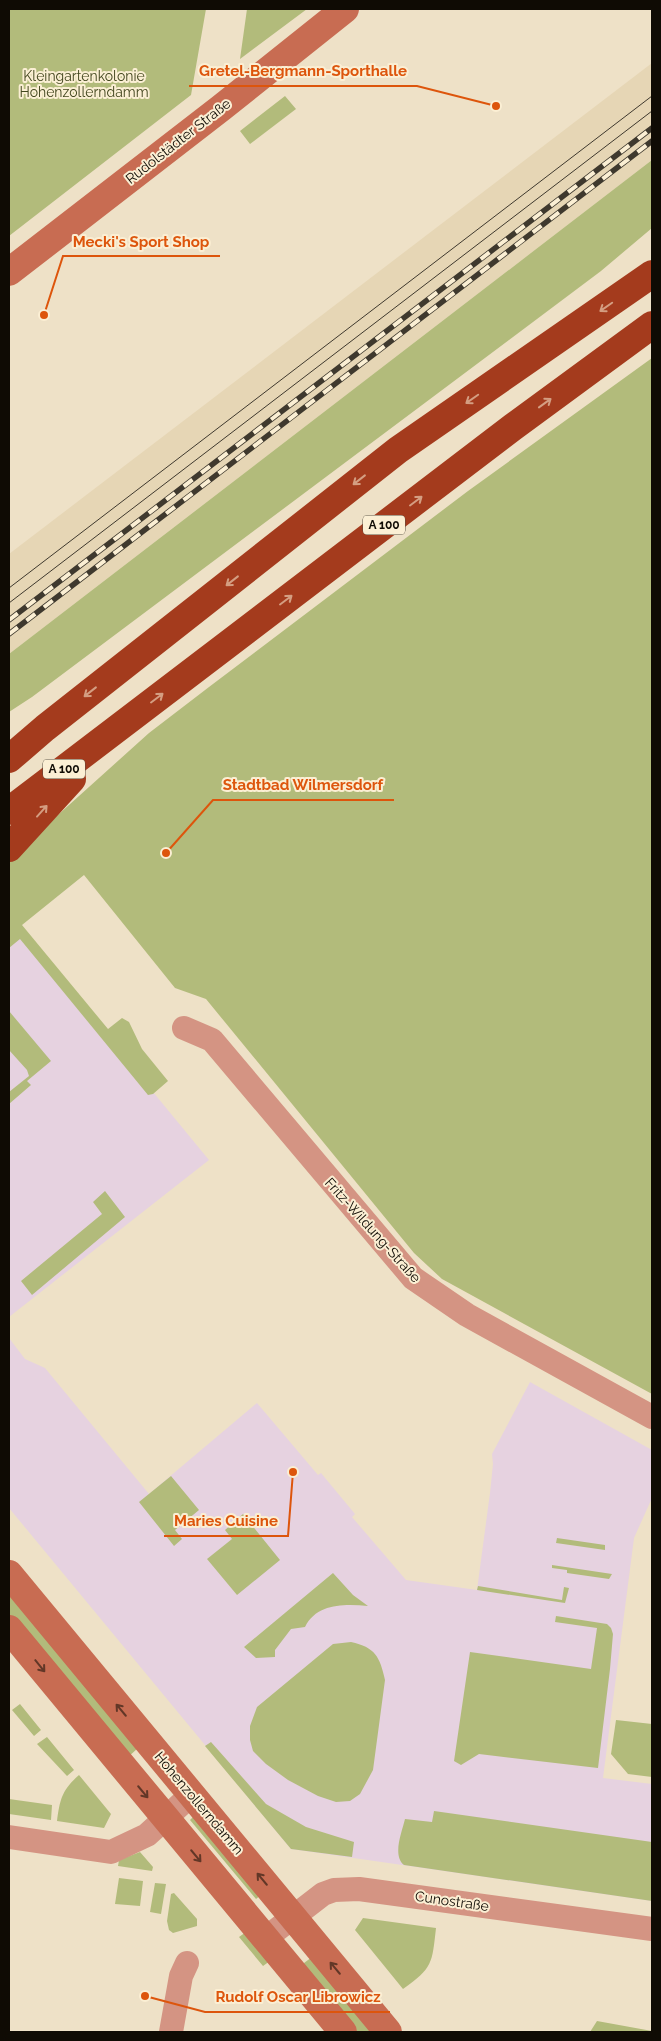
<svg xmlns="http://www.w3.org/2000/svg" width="661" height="2041" viewBox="0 0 661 2041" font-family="Raleway,sans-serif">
	<rect width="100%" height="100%" fill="#eee1c7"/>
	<!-- commercial -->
	<path fill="#e6d2e0" d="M 18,928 L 209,1160 L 9,1317 L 9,936 Z
		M 9,1338 L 25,1359 L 45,1368 L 149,1494 L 257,1403 L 318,1475 L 321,1473 L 355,1514 L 352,1517 L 406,1580 L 477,1590 L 490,1493 L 493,1464 L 492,1454 L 530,1382 L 652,1450 L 652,1498 L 634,1538 L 603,1778 L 652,1784 L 652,1901 L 291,1849 L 9,1508 Z"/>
	<!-- built -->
	<path fill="#e6d6b5" d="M 652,63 L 652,160 L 9,654 L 9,554 Z"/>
	<!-- green -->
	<path fill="#b2bb7b" d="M 9,9 L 206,9 L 191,95 L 9,236 Z
		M 247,9 L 307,9 L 240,59 Z
		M 285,96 L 296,109 L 250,144 L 240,131 Z
		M 652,160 L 652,228 L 601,271 L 32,697 L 9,712 L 9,654 Z
		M 652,358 L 652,1394 L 442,1279 L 414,1253 L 206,999 L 175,988 L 84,875 L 22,925 L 108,1029 L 122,1018 L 129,1022 L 142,1049 L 168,1081 L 153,1094 L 148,1095 L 20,939 L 9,948 L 9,859 L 149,733 L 209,687 L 468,491 Z
		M 9,1011 L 51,1061 L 27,1081 L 31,1085 L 9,1104 L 9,1092 L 29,1076 L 27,1070 L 9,1050 Z
		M 105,1191 L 125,1217 L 32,1295 L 21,1281 L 102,1214 L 93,1202 Z
		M 171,1476 L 199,1510 L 175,1530 L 182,1539 L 174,1546 L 139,1502 Z
		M 243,1514 L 280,1560 L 237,1595 L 207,1559 L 232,1539 L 225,1530 Z
		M 557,1538 L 605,1545 L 605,1550 L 556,1543 Z
		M 552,1565 L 612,1574 L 609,1579 L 567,1573 L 567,1570 L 552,1568 Z
		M 333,1573 L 353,1595 L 368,1606 C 345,1604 317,1603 305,1627 L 291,1629 L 275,1650 L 275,1657 L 256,1658 L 244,1647 Z
		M 478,1586 L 562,1600 L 564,1587 L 569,1588 L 565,1603 L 477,1590 Z
		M 9,1591 L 138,1748 L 127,1758 L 9,1615 Z
		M 556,1616 L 607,1624 L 611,1628 L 613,1634 L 610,1669 L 598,1768 L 479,1754 L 461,1765 L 454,1761 L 470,1652 L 591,1669 L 597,1628 L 555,1622 Z
		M 351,1642 C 375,1647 380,1657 385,1680 L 373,1770 L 360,1794 L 350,1801 L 336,1802 L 318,1796 L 288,1780 L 266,1764 L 253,1751 L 250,1740 L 250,1726 L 257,1707 L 333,1644 Z
		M 20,1704 L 41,1730 L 34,1736 L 12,1710 Z
		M 616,1720 L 652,1724 L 652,1777 L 628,1774 L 611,1754 Z
		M 47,1737 L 74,1770 L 67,1776 L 37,1744 Z
		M 211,1742 L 266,1804 L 306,1827 L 354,1842 L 352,1857 L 291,1849 L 205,1746 Z
		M 79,1775 L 111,1814 L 104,1828 L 57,1821 C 60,1799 62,1790 79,1775 Z
		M 9,1799 L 52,1805 L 51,1820 L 9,1814 Z
		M 434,1811 L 652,1842 L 652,1901 L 404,1865 C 392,1855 402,1832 405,1819 L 432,1822 Z
		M 194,1816 L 261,1895 L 256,1899 L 190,1820 Z
		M 140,1852 L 153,1867 L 152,1871 L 118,1866 L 119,1860 Z
		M 119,1878 L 143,1881 L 140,1906 L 115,1904 Z
		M 155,1883 L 166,1884 L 161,1914 L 150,1912 Z
		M 174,1893 L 197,1919 L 197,1926 L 173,1933 L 169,1930 L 167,1921 L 171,1894 Z
		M 363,1918 L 436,1928 C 432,1963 433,1968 403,1989 L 355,1930 Z
		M 246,1932 L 270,1961 L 263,1966 L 239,1937 Z
		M 312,1957 L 375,2032 L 355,2032 L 300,1966 Z
		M 597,2021 L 652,2031 L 652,2032 L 590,2032 Z"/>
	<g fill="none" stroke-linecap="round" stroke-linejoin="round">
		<!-- street -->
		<path stroke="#d49483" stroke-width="24" d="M 184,1028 L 212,1040 L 413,1278 L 467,1315 L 652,1417
			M 9,1837 L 111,1852 L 147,1835 L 191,1795
			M 266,1938 L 323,1894 L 334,1890 L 359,1889 L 652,1929
			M 171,2032 L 181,1976 L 187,1963"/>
		<!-- secondary -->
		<path stroke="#c86c52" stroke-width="28" d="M 9,272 L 221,108 L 345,9
			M 9,1574 L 388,2032
			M 9,1629 L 343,2032"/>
		<!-- highway -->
		<path stroke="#a43b1d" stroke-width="28" d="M 9,759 L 45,728 L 398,450 L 652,274
			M 9,811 L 513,427 L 652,325
			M 9,848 L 72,779"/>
		<!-- tram -->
		<path stroke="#3f392e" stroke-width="1" d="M 9,588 L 652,96
			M 9,603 L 652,111"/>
		<defs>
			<path id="rail" d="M 9,620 L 652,128
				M 9,634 L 652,141"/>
		</defs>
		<!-- rail casing -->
		<use href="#rail" stroke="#3f392e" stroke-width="5.5"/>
		<!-- rail -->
		<use href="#rail" stroke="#fbefd4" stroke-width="4" stroke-dasharray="11" stroke-linecap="butt"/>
	</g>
	<!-- one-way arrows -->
	<defs><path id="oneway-shaft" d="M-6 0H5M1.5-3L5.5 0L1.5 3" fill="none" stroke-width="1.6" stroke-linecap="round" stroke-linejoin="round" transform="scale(1.25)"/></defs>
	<g stroke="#d49e82">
		<use href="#oneway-shaft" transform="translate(606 307) rotate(145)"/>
		<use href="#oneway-shaft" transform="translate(472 399) rotate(145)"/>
		<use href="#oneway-shaft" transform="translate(545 403) rotate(-36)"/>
		<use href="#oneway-shaft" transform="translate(359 480) rotate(142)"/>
		<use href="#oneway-shaft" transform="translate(416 501) rotate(-37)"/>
		<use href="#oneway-shaft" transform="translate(232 581) rotate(142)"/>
		<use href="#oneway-shaft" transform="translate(286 600) rotate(-37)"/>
		<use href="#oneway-shaft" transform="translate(90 692) rotate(142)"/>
		<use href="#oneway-shaft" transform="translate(157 698) rotate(-37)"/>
		<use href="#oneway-shaft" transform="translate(42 811) rotate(-48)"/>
	</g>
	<g stroke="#623727">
		<use href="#oneway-shaft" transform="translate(40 1666) rotate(51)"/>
		<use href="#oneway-shaft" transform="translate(121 1710) rotate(-130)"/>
		<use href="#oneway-shaft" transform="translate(143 1792) rotate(50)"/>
		<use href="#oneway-shaft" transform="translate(196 1856) rotate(50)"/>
		<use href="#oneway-shaft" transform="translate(262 1879) rotate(-130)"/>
		<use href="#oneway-shaft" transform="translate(335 1968) rotate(-130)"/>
	</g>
	<g text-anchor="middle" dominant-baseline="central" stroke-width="4" stroke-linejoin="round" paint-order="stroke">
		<!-- shield labels -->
		<g fill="#fbefd4" stroke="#564f42" stroke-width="1">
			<rect x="363" y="515.5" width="42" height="19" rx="4"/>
			<rect x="43" y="759.5" width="42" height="19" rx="4"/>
		</g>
		<g font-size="12" font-weight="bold" fill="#0f0b04">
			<text x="384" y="525">A 100</text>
			<text x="64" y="769">A 100</text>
		</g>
		<!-- park labels -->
		<g font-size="14" fill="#43471f" stroke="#fbefd4">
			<text x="84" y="76">Kleingartenkolonie<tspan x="84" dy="16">Hohenzollerndamm</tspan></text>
		</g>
		<!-- street labels -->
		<g font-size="14" fill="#0f0b04" stroke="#fbefd4">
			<text transform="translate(178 141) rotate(-38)">Rudolstädter Straße</text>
			<text transform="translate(373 1230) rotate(48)">Fritz-Wildung-Straße</text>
			<text transform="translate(199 1803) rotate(50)">Hohenzollerndamm</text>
			<text transform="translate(452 1901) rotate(8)">Cunostraße</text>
		</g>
	</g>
	<!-- callouts -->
	<path fill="none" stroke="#dd550c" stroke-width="2" d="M496 106L417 86H189M44 315L63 256H220M166 853L213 800H394M293 1472L288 1536H164M145 1996L205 2012H390"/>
	<g fill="#dd550c" stroke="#fbefd4" stroke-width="2">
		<circle cx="496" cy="106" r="5"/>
		<circle cx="44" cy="315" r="5"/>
		<circle cx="166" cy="853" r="5"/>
		<circle cx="293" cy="1472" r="5"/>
		<circle cx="145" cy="1996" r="5"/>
	</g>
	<g font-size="15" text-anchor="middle" font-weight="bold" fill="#dd550c" stroke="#fbefd4" stroke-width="4" stroke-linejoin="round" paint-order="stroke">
		<text x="303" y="76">Gretel-Bergmann-Sporthalle</text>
		<text x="141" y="247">Mecki's Sport Shop</text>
		<text x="303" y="790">Stadtbad Wilmersdorf</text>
		<text x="226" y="1526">Maries Cuisine</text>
		<text x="298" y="2002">Rudolf Oscar Librowicz</text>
	</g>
	<!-- border -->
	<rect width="661" height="2041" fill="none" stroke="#0f0b04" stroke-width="20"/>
</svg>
